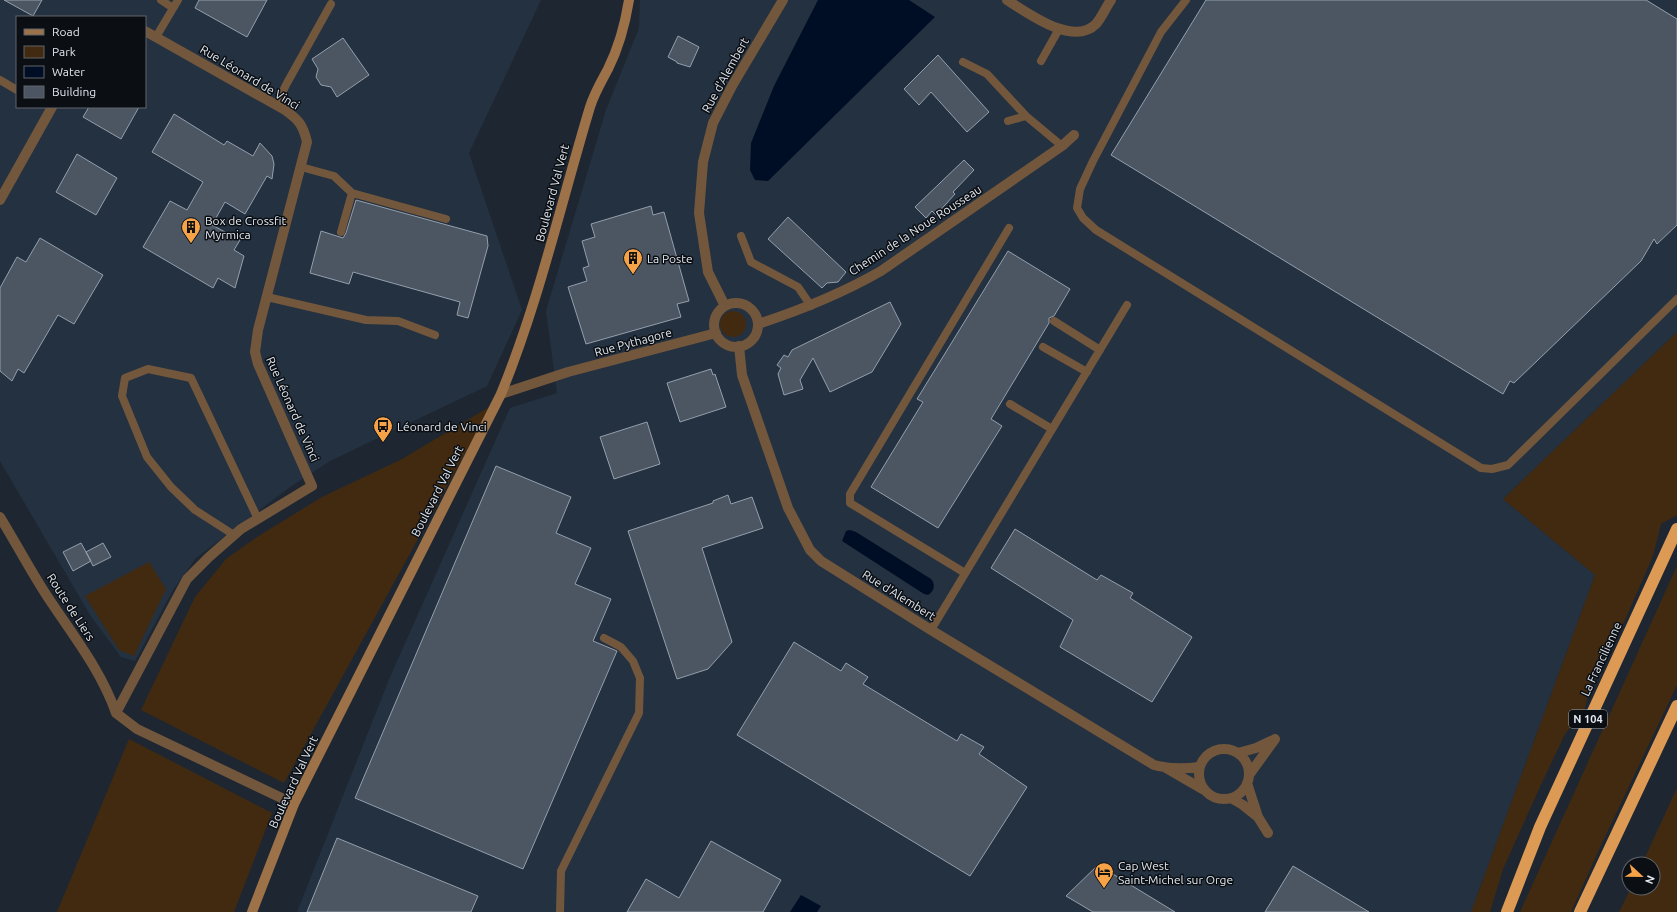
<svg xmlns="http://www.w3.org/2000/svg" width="1677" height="912" viewBox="0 0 1677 912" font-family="Ubuntu,sans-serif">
	<rect width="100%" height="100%" fill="#1e2731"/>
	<!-- built -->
	<path fill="#243140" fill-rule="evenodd" d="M 0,0 L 541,0 L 469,153 L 522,310 L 487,386 L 330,461 L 290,487 L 196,558 L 173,590 L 135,661 L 121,657 L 90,615 L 0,461 ZM 17,17 L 145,17 L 145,107 L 17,107 Z
		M 640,0 L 1677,0 L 1677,332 L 1503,499 L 1595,575 L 1471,912 L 297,912 L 390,677 L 510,408 L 557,393 L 546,311 L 606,110 L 639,28 Z"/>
	<!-- green -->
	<path fill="#422a11" d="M720 324a13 13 0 1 1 26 0a13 13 0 1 1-26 0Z
		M 1677,332 L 1677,515 L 1661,524 L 1653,556 L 1624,622 L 1597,660 L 1584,711 L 1565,734 L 1539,789 L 1503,869 L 1490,912 L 1471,912 L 1595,575 L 1503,499 Z
		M 491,406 L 284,783 L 141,710 L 195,597 L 226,559 L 257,537 L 322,497 L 402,459 Z
		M 149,562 L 166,589 L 134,656 L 119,650 L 85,596 Z
		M 1677,566 L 1677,685 L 1603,841 L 1571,912 L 1520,912 Z
		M 129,739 L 272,813 L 234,912 L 57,912 Z
		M 1677,788 L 1677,912 L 1619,912 L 1631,888 L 1653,888 L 1653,864 L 1642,864 Z"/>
	<!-- water -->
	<path fill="#000e25" d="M 818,0 L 909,0 L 935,17 L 768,181 L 755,180 L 750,170 L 751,143 L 774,86 Z
		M 850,530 L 856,532 L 931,579 C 936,585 934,591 928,595 L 924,594 L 842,541 L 846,531 Z
		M 801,895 L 821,906 L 817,912 L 790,912 Z"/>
	<!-- building -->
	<path fill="#4c5662" stroke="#949fad" d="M 4,0 L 42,0 L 33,16 Z
		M 199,0 L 267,0 L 247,37 L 195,8 Z
		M 1206,0 L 1646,0 L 1677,19 L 1677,225 L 1657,244 L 1654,239 L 1641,261 L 1514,383 L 1510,381 L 1503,394 L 1111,155 Z
		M 678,36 L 699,47 L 690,67 L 677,63 L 677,62 L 668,57 Z
		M 343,38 L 369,75 L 337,97 L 331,87 L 321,85 L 316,77 L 318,69 L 312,59 Z
		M 938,55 L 989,112 L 967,132 L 931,92 L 919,105 L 904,89 Z
		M 89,107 L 139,107 L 121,139 L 83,117 Z
		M 174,114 L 224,145 L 227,141 L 253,156 L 260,143 L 272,156 L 274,164 L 272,179 L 267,176 L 245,214 L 225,202 L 212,225 L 240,240 L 234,250 L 244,256 L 235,288 L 218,278 L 213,288 L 143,247 L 170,201 L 187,210 L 203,182 L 152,152 Z
		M 77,154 L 117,178 L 96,215 L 56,192 Z
		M 964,160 L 974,170 L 953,192 L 955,194 L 936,215 L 932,211 L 926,218 L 915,207 Z
		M 356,200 L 487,236 L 488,246 L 468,318 L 457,315 L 460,302 L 353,272 L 349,284 L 310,273 L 321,231 L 343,238 L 346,233 Z
		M 651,206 L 653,215 L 664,212 L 689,301 L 677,304 L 681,317 L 586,344 L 568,287 L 587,281 L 583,268 L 589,266 L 582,241 L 595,237 L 591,224 Z
		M 788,217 L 846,272 L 838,282 L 827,283 L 822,288 L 768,239 Z
		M 40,238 L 103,275 L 74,324 L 58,315 L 24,373 L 18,369 L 12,381 L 0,371 L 0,288 L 17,257 L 26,262 Z
		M 1008,251 L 1070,289 L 1054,316 L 1049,318 L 1049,323 L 991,419 L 1002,426 L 938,528 L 871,487 L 923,402 L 917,399 Z
		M 890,302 L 901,324 L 872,372 L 830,392 L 813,358 L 800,380 L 803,389 L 784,395 L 778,374 L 781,368 L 777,365 L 784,355 L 788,357 L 792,350 Z
		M 711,369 L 713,375 L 715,374 L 726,407 L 680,422 L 667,383 Z
		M 647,422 L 660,464 L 614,479 L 600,437 Z
		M 496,466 L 571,497 L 556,533 L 591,548 L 575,584 L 611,599 L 593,641 L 617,651 L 523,869 L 355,798 Z
		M 728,495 L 731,504 L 752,497 L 763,528 L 702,548 L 732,642 L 708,669 L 677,679 L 628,531 L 713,503 L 713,501 Z
		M 1015,529 L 1097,580 L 1101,575 L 1133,593 L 1130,598 L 1192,637 L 1152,702 L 1060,647 L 1073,620 L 991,568 Z
		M 81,543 L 91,561 L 73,571 L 63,552 Z
		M 103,543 L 111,557 L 93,566 L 86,552 Z
		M 794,642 L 841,671 L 846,663 L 868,677 L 863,684 L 957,741 L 961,734 L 984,747 L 979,754 L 1027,787 L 970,876 L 737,735 Z
		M 337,838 L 478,896 L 471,912 L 307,912 Z
		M 711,841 L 781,880 L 763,912 L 627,912 L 646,879 L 679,898 Z
		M 1098,865 L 1175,912 L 1093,912 L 1066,896 Z
		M 1293,866 L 1369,912 L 1265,912 Z"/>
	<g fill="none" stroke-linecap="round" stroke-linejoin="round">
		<!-- lane -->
		<path stroke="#72573d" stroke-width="8" d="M 161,0 L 173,8
			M 1186,0 L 1161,32 L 1093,161 L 1080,189 L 1077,208 L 1083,218 L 1096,230 L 1481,468 L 1492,469 L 1508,465 L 1677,299
			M 156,37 L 178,0
			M 1041,61 L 1059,29
			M 963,62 L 987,74 L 1026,116 L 1062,146
			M 0,80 L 17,90
			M 276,105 L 287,83 L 331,4
			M 1008,121 L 1026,116
			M 301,167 L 334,176 L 352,193 L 446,219
			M 341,232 L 352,193
			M 741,236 L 751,262 L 798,287 L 811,306
			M 267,297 L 366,320 L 398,321 L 435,335
			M 1054,321 L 1100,350
			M 1043,347 L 1087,372
			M 1010,404 L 1052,429
			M 234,535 L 195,510 L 171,487 L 147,457 L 122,396 L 125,378 L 148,369 L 191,378 L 258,519
			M 965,573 L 850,503 L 850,494 L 1009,228
			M 931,630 L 1127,305
			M 560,912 L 561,871 L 639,713 L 640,678 L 633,661 L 621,647 L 604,638"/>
		<!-- street -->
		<path stroke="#72573d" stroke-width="10" d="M 1007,0 C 1028,13 1073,47 1096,24 C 1102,17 1106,7 1111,0
			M 0,200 L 52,107
			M714 325a22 22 0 1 1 44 0a22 22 0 1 1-44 0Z
			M 725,306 L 708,272 L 699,213 L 703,162 L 713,123 L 732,86 L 783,0
			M 758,324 C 801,310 841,294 881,271 L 1062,146 L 1074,135
			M 739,346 L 742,375 L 788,508 L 810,550 L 821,561 L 931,630 L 1154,765 C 1169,769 1184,769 1199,767
			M 501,394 L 568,372 L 716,333
			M 0,517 C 16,543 30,570 47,596 C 72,634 101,670 116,713
			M 116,713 L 187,579 L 209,557 L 241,529 L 312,486 L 258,364 L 255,352 L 258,330 L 307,142 C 303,125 299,120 285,110 L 145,31
			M 116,713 L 137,729 L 294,804
			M1199 774a25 25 0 1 1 50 0a25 25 0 1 1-50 0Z
			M 1238,753 L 1256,748 L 1273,740
			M 1166,768 L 1204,790
			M 1249,775 L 1275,739
			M 1247,783 L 1258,817 L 1268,833
			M 1231,798 L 1243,805 L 1258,817"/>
		<!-- secondary -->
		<path stroke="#9d7248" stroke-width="10" d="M 252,912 L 294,804 L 501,394 C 539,301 561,203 590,107 C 594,94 601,82 608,69 C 619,47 625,25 629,0"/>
		<!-- highway -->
		<path stroke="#dd9a55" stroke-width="12" d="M 1507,912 L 1540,827 L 1677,529
			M 1580,912 L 1677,706"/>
	</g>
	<!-- icons -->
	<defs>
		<symbol id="building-pin" viewBox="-11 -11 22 30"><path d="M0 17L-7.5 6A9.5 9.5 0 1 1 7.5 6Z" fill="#f6a247" stroke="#0b0f14"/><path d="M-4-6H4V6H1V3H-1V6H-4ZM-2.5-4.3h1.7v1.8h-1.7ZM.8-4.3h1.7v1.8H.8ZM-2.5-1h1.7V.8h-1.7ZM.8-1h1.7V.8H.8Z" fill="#111"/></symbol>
		<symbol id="bus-pin" viewBox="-11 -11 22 30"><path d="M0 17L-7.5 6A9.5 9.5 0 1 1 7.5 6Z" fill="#f6a247" stroke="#0b0f14"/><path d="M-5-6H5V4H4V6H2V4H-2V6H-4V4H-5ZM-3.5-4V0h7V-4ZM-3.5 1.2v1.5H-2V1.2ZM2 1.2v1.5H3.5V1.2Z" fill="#111"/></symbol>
		<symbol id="hotel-pin" viewBox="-11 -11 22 30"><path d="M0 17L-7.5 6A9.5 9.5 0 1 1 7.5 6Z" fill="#f6a247" stroke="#0b0f14"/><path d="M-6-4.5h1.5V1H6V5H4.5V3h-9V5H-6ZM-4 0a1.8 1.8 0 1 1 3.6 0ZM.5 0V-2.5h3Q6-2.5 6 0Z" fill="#111"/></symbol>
	</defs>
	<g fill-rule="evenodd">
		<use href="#building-pin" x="180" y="216" width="22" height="30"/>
		<use href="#building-pin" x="622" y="247" width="22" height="30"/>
		<use href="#bus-pin" x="372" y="415" width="22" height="30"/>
		<use href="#hotel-pin" x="1093" y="861" width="22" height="30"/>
	</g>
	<g text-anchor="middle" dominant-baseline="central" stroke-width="3" stroke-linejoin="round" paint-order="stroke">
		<!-- shield labels -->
		<rect fill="#0b0f14" stroke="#a1a6ad" stroke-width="1" x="1569" y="710" width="38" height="18" rx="3"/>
		<g font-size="11" font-weight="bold" fill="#e1e7ee">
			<text x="1588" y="719">N 104</text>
		</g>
		<!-- street labels -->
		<g font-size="12" fill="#e1e7ee" stroke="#0b0f14">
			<text transform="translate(725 75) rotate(-61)">Rue d'Alembert</text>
			<text transform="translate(250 77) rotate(31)">Rue Léonard de Vinci</text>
			<text transform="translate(552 193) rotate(-75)">Boulevard Val Vert</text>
			<text transform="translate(915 230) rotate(-33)">Chemin de la Noue Rousseau</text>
			<text transform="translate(633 342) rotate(-15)">Rue Pythagore</text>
			<text transform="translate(293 409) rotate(66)">Rue Léonard de Vinci</text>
			<text transform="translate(437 491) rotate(-63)">Boulevard Val Vert</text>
			<text transform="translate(899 595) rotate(32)">Rue d'Alembert</text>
			<text transform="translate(71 607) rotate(57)">Route de Liers</text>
			<text transform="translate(1601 659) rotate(-65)">La Francilienne</text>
			<text transform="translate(293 782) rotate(-65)">Boulevard Val Vert</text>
		</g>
		<!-- poi labels -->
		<g font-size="12" fill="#e1e7ee" stroke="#0b0f14" text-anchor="start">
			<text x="205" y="220">Box de Crossfit<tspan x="205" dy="14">Myrmica</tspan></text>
			<text x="647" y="258">La Poste</text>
			<text x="397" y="426">Léonard de Vinci</text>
			<text x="1118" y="865">Cap West<tspan x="1118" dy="14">Saint-Michel sur Orge</tspan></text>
		</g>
	</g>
	<!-- legend -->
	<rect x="16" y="16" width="130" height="92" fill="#0b0f14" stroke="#61656b"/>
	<rect x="24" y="29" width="20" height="6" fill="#9d7248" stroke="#61656b"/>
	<text x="52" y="36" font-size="12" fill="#e1e7ee">Road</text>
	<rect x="24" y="46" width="20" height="12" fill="#422a11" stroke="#61656b"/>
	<text x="52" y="56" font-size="12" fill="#e1e7ee">Park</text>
	<rect x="24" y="66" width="20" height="12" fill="#000e25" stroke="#61656b"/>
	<text x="52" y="76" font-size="12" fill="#e1e7ee">Water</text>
	<rect x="24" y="86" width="20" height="12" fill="#4c5662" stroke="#61656b"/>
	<text x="52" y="96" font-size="12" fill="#e1e7ee">Building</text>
	<!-- north arrow -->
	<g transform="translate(1641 876) rotate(112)"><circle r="19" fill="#0b0f14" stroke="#61656b"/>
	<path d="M0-3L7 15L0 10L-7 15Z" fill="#f6a247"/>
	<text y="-6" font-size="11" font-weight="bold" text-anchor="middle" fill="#e1e7ee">N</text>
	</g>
</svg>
